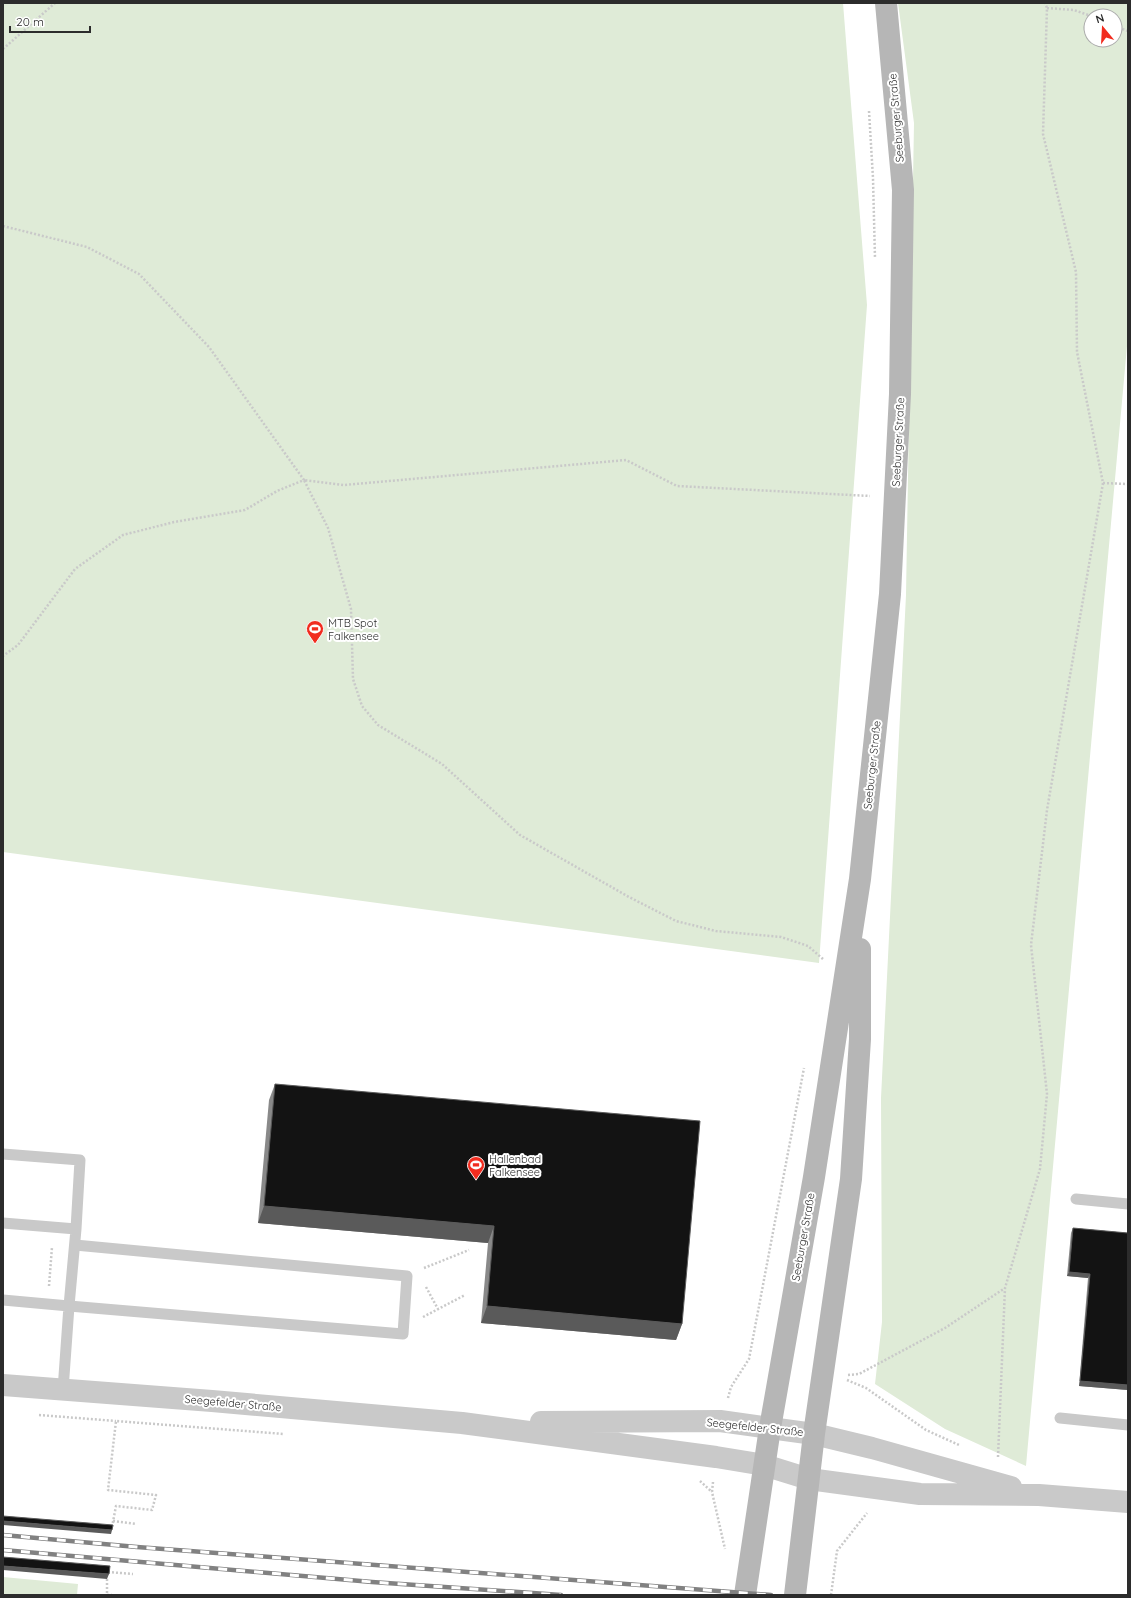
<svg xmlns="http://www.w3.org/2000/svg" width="1131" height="1598" viewBox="0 0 1131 1598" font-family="Quicksand,sans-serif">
	<rect width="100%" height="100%" fill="#fff"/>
	<!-- green -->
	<path fill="#dfebd7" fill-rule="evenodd" d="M 3,3 L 843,3 L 867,305 L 819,963 L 3,852 Z
		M 898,3 L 1128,3 L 1128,335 L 1026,1466 L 945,1429 L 875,1384 L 882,1322 L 881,1098 L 906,595 L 914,123 ZM 1091,16 L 1115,16 L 1115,40 L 1091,40 Z
		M 3,1577 L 78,1584 L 77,1595 L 3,1595 Z"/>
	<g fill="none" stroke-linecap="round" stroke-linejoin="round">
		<!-- path -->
		<path stroke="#c9c9c9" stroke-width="2.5" stroke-dasharray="2 2" stroke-linecap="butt" d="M 1047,8 L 1074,10 L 1091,16
			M 1115,26 L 1128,31
			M 3,49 L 55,3
			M 869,111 L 873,178 L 875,258
			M 3,226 L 87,247 L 139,274 L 209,347 L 304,480 L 277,491 L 245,510 L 174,522 L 123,535 L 75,569 L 18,645 L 3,656
			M 1103,483 L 1128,484
			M 823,959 L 808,946 L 781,937 L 716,931 L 676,921 L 629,897 L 520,835 L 442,764 L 378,725 L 362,706 L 353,679 L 351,609 L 328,528 L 304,480 L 344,485 L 626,460 L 677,486 L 870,496
			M 424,1268 L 469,1250
			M 49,1286 L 52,1247
			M 426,1287 L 438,1309
			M 423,1317 L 465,1295
			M 848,1375 L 859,1374 L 945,1328 L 1005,1288
			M 847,1380 L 866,1388 L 926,1430 L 959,1445
			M 728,1398 L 731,1387 L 749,1359 L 804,1068
			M 39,1415 L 116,1421
			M 998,1457 L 1005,1288 L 1040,1169 L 1047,1094 L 1031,945 L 1047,810 L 1103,483 L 1077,352 L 1076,272 L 1043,134 L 1047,8 L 1045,3
			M 700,1481 L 712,1492
			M 713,1482 L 712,1492 L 725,1549
			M 113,1521 L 136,1524
			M 112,1527 L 116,1506 L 152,1510 L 156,1495 L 108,1490 L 116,1421 L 284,1434
			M 108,1572 L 133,1574
			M 107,1579 L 107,1595 L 112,1595
			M 831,1595 L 837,1551 L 867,1513"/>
		<!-- service -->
		<path stroke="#c9c9c9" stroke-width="11" d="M 3,1154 L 80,1160 L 76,1229
			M 1076,1199 L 1128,1204
			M 3,1223 L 76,1229 L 69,1306 L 3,1300
			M 63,1390 L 69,1306 L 403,1334 L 407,1276 L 75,1245
			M 1060,1418 L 1128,1425"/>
		<!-- tertiary -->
		<path stroke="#c9c9c9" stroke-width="22" d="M 3,1385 L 212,1401 L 462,1423 L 716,1457 L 764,1465 L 809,1479 L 920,1494 L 1039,1495 L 1128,1502
			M 541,1422 L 720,1421 L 770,1428 L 814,1434 L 872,1448 L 1011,1487"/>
		<!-- secondary -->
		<path stroke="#b6b6b6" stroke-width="22" d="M 745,1595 L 770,1428 L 814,1177 L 860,879 L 890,594 L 900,394 L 903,190 L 886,3
			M 795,1595 L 814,1434 L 851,1179 L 860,1039 L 860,949"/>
		<defs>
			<path id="rail" d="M 3,1535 L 137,1547 L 771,1595
				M 3,1550 L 372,1582 L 561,1595"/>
		</defs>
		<!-- rail casing -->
		<use href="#rail" stroke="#818181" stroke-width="4.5"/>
		<!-- rail -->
		<use href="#rail" stroke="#fff" stroke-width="3" stroke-dasharray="9" stroke-linecap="butt"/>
	</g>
	<!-- wall -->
	<path fill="#898989" d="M 275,1084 L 682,1324 L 676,1340 L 481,1323 L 488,1243 L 258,1223 L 269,1100 Z
		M 1073,1228 L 1128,1233 L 1128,1390 L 1079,1386 L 1088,1278 L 1067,1276 L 1071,1233 Z"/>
	<!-- shaded-wall -->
	<path fill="#5a5a5a" d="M 264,1206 L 494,1226 L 488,1243 L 258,1223 Z
		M 1069,1272 L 1090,1274 L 1088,1278 L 1067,1276 Z
		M 487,1306 L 682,1324 L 676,1340 L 481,1323 Z
		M 1080,1381 L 1128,1385 L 1128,1390 L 1079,1386 Z
		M 3,1521 L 112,1530 L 111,1534 L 3,1525 Z
		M 3,1566 L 109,1574 L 107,1579 L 3,1570 Z"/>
	<!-- building -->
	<path fill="#131313" stroke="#5a5a5a" d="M 275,1084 L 700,1121 L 682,1324 L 487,1306 L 494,1226 L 264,1206 Z
		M 1073,1228 L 1128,1233 L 1128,1385 L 1080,1381 L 1090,1274 L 1069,1272 Z
		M 3,1516 L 113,1525 L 112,1530 L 3,1521 Z
		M 3,1557 L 110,1566 L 109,1574 L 3,1566 Z"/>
	<!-- icons -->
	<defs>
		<symbol id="stadium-pin" viewBox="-11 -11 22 30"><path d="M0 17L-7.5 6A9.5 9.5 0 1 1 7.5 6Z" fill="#f12c1f" stroke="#fff"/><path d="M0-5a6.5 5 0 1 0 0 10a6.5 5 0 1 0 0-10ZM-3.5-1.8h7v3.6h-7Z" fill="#fff"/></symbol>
	</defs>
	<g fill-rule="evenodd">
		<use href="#stadium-pin" x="305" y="619" width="20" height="27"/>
		<use href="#stadium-pin" x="466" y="1155" width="20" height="27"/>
	</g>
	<g text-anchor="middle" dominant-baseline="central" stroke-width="4" stroke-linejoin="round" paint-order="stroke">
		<!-- street labels -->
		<g font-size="11" fill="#2c2c2c" stroke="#fff">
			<text transform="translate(896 118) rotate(-95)">Seeburger Straße</text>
			<text transform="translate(898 442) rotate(-87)">Seeburger Straße</text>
			<text transform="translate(872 765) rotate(-84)">Seeburger Straße</text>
			<text transform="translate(803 1237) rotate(-80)">Seeburger Straße</text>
			<text transform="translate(233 1403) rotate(5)">Seegefelder Straße</text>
			<text transform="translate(755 1427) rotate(6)">Seegefelder Straße</text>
		</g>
		<!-- poi labels -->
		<g font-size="11" fill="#2c2c2c" stroke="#fff" text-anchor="start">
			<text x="328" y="623">MTB Spot<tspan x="328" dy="13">Falkensee</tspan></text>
			<text x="489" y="1159">Hallenbad<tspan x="489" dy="13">Falkensee</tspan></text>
		</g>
	</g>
	<!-- border -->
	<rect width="1131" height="1598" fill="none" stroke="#2c2c2c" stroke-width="8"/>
	<!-- north arrow -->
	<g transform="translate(1103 28) rotate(342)"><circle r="19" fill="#ffffff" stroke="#ababab"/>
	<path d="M0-3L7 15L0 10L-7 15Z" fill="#f12c1f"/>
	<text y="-6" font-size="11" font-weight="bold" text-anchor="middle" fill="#2c2c2c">N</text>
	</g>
	<!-- scale -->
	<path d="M10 26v6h80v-6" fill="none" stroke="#2c2c2c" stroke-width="2"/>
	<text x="16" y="26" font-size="12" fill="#2c2c2c" stroke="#ffffff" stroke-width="3" paint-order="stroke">20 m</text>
</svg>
